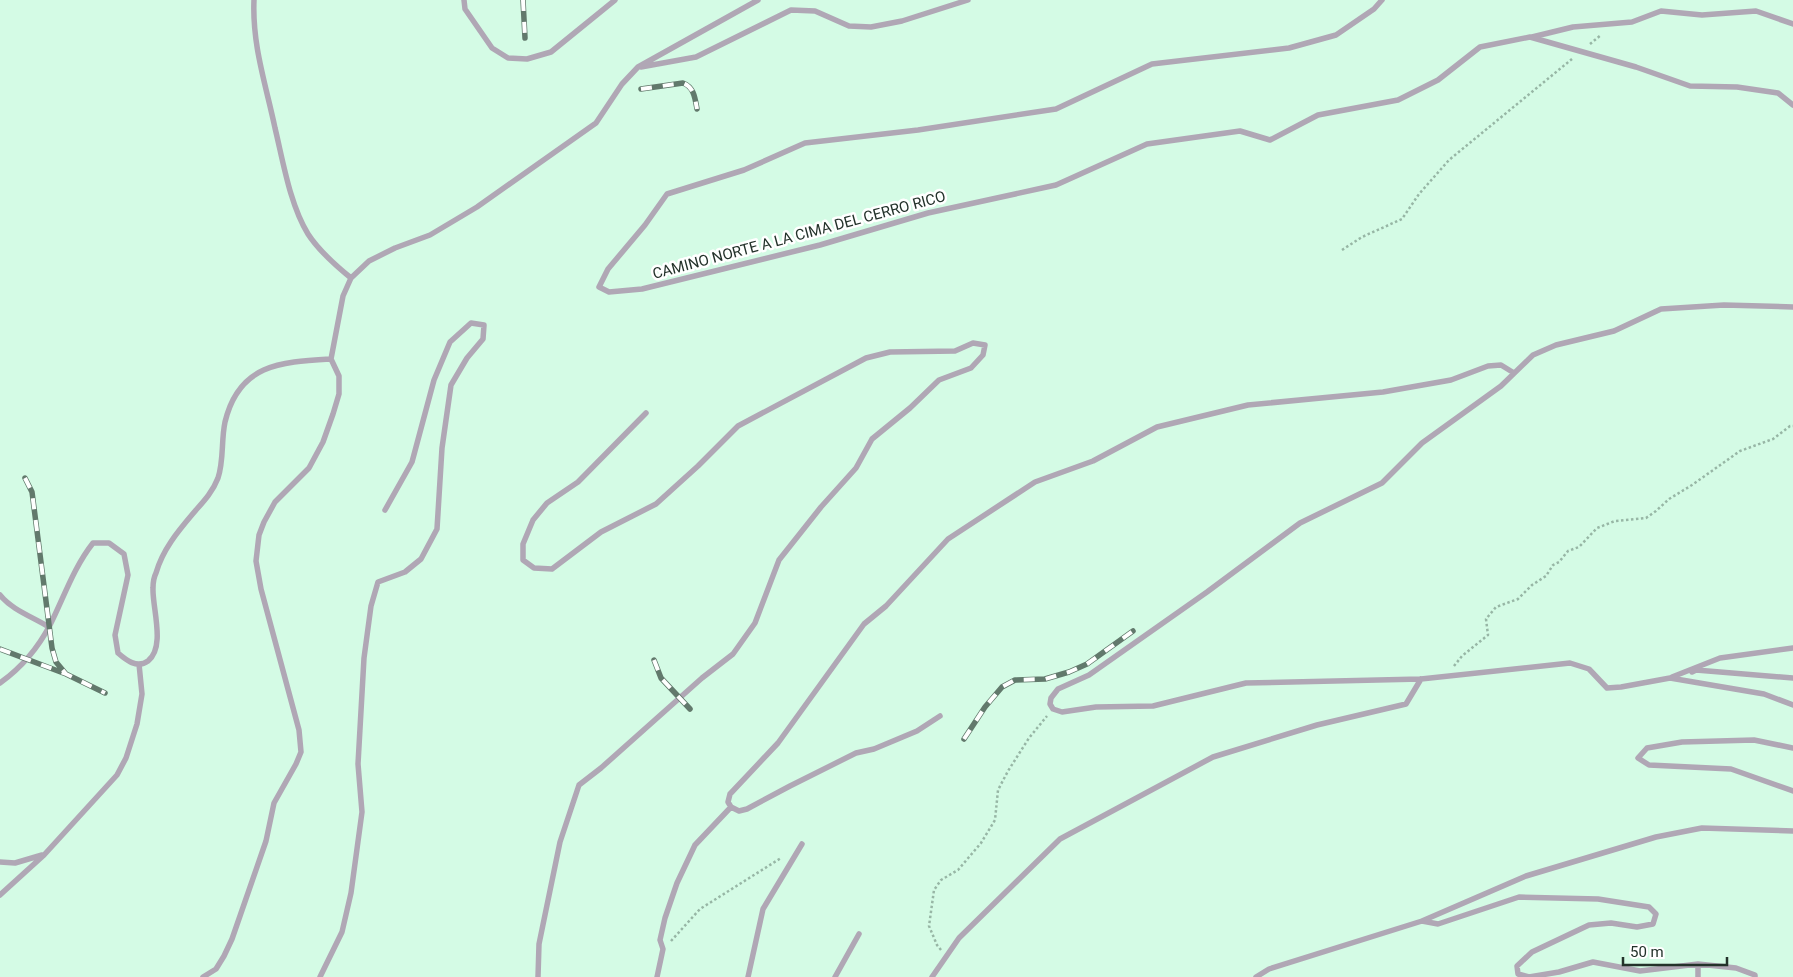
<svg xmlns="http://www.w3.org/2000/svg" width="1793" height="977" viewBox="0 0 1793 977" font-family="Roboto,sans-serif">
	<rect width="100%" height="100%" fill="#d4fbe5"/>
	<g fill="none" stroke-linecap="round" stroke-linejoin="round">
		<!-- path -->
		<path stroke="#97b6a5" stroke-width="2.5" stroke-dasharray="2.5 2.5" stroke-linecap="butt" d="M 1590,44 L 1601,35
			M 1342,250 L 1362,237 L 1402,219 L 1419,194 L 1449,160 L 1572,59
			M 1454,666 L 1462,656 L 1488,635 L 1486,619 L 1496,607 L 1518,599 L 1532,585 L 1546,576 L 1553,565 L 1559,562 L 1568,551 L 1579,547 L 1597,528 L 1615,521 L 1646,518 L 1656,511 L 1669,499 L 1692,485 L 1740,451 L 1773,439 L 1790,426 L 1793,426
			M 671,941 L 700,909 L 781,858
			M 941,950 L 937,945 L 929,926 L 934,890 L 941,880 L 958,870 L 981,843 L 995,820 L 998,790 L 1008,771 L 1029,738 L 1047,716"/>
		<!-- lane -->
		<path stroke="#b0a7b5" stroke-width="5.5" d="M 254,0 C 252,45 266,85 275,128 C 283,161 290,205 308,234 C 319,251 335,265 351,278
			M 464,0 L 465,9 L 492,48 L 508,58 L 527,59 L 551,52 L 615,0
			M 1382,0 L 1374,9 L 1336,35 L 1289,48 L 1152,64 L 1056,109 L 918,130 L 805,143 L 744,170 L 667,194 L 645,225 L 608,269 L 599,287 L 609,292 L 642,289 L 820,245 L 928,213 L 1056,185 L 1147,144 L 1240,131 L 1270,140 L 1318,115 L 1398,100 L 1438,80 L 1480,47 L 1530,37 L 1636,67 L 1690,86 L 1737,87 L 1778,93 L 1793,105
			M 1532,37 L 1573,27 L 1632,22 L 1661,11 L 1702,15 L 1756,11 L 1793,24
			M 641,67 L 696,57 L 791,10 L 815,11 L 849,26 L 871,27 L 902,21 L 968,0
			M 1793,307 L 1724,305 L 1661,309 L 1614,331 L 1556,345 L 1533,355 L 1501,386 L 1422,443 L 1382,483 L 1300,523 L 1207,592 L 1089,675 L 1058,689 L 1051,698 L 1050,704 L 1053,709 L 1062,712 L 1096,707 L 1153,706 L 1246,683 L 1421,679 L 1570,663 L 1589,669 L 1607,688 L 1621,687 L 1670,678 L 1764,694 L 1793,705
			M 0,595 C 12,610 33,617 49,627
			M 1692,672 L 1696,670 L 1793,678
			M 1672,677 L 1720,658 L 1793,648
			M 0,683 C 21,668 38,648 50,625 C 64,597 74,567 93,543 L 109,543 L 124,554 L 128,575 L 115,635 L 118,653 C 126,660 137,669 148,661 C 166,647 152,607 153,588 C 153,583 154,577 156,573 C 163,548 180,529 196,510 C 205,500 213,491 218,478 C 224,460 221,441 225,422 C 239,364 280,362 331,359
			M 940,716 L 917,731 L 874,749 L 856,753 L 790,786 L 747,809 L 739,811 L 731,807 L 728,802 L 730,794 L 778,743 L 864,624 L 886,606 L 948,539 L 1035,482 L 1093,461 L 1157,427 L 1248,405 L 1383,392 L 1451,380 L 1488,366 L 1501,365 L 1514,373
			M 1793,748 L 1754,740 L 1682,742 L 1647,748 L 1638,758 L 1649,765 L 1731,769 L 1793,791
			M 0,862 L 15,863 L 42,855
			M 0,895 L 44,855 L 117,775 L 126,758 L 137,724 L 142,694 L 139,664
			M 203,977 L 216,969 L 224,956 L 232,939 L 266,841 L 274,803 L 296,764 L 301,752 L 299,730 L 261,589 L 256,561 L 259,535 L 264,522 L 275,502 L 309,468 L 323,442 L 333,414 L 339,394 L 339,376 L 331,359 L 343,296 L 351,278 L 369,261 L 395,248 L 430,235 L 477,207 L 596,123 L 622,84 L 638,67 L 758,0
			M 320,977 L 342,932 L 351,893 L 362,812 L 358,764 L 364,658 L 371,606 L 378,582 L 405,572 L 421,559 L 437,529 L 442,448 L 451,385 L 467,358 L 483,339 L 484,325 L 471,323 L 450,342 L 434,380 L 412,462 L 385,510
			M 538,977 L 539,944 L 560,842 L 579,785 L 601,768 L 702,678 L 733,654 L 755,623 L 779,560 L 821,507 L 856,468 L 872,439 L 910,408 L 939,380 L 971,368 L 983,355 L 985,345 L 973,343 L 955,351 L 890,352 L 866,358 L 738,426 L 698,466 L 656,504 L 601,532 L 552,569 L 534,568 L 523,560 L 523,544 L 533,520 L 547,503 L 578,482 L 646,413
			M 657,977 L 663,949 L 660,940 L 665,918 L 677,883 L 695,845 L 731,807
			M 748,977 L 763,909 L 802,844
			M 835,977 L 859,934
			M 932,977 L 959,938 L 1060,839 L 1213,757 L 1317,725 L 1406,704 L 1421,679
			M 1256,977 L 1269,969 L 1422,921
			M 1698,977 L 1698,964
			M 1755,977 L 1755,975 L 1736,968 L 1698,964 L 1640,971 L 1593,962 L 1559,972 L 1529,977 L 1518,974 L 1517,966 L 1532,952 L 1589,925 L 1611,923 L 1637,927 L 1653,924 L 1656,914 L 1649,907 L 1598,899 L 1519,897 L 1438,924 L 1422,921 L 1526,876 L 1656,837 L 1702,828 L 1793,831"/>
		<defs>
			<path id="rail" d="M 523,0 L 525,38
				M 641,89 L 683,83 C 694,87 695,98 697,109
				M 25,478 L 32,492 L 52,648 L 56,662 L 66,674
				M 0,649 L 66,674 L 105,693
				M 654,660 L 661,678 L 690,709
				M 964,739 L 985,707 L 1002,687 L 1015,680 L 1045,679 L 1069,672 L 1087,664 L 1133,631"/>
		</defs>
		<!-- rail casing -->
		<use href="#rail" stroke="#62796c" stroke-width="5.5"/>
		<!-- rail -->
		<use href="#rail" stroke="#fff" stroke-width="4" stroke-dasharray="11" stroke-linecap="butt"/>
	</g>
	<g text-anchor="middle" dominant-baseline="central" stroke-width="5" stroke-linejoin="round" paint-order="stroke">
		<!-- street labels -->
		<g font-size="15" fill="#23322a" stroke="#fff">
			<text transform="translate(799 235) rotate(-15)">CAMINO NORTE A LA CIMA DEL CERRO RICO</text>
		</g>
	</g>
	<!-- scale -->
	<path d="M1623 957v8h104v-8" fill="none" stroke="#23322a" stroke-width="2.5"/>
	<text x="1630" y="957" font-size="15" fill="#23322a" stroke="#ffffff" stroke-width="4" paint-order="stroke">50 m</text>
</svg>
